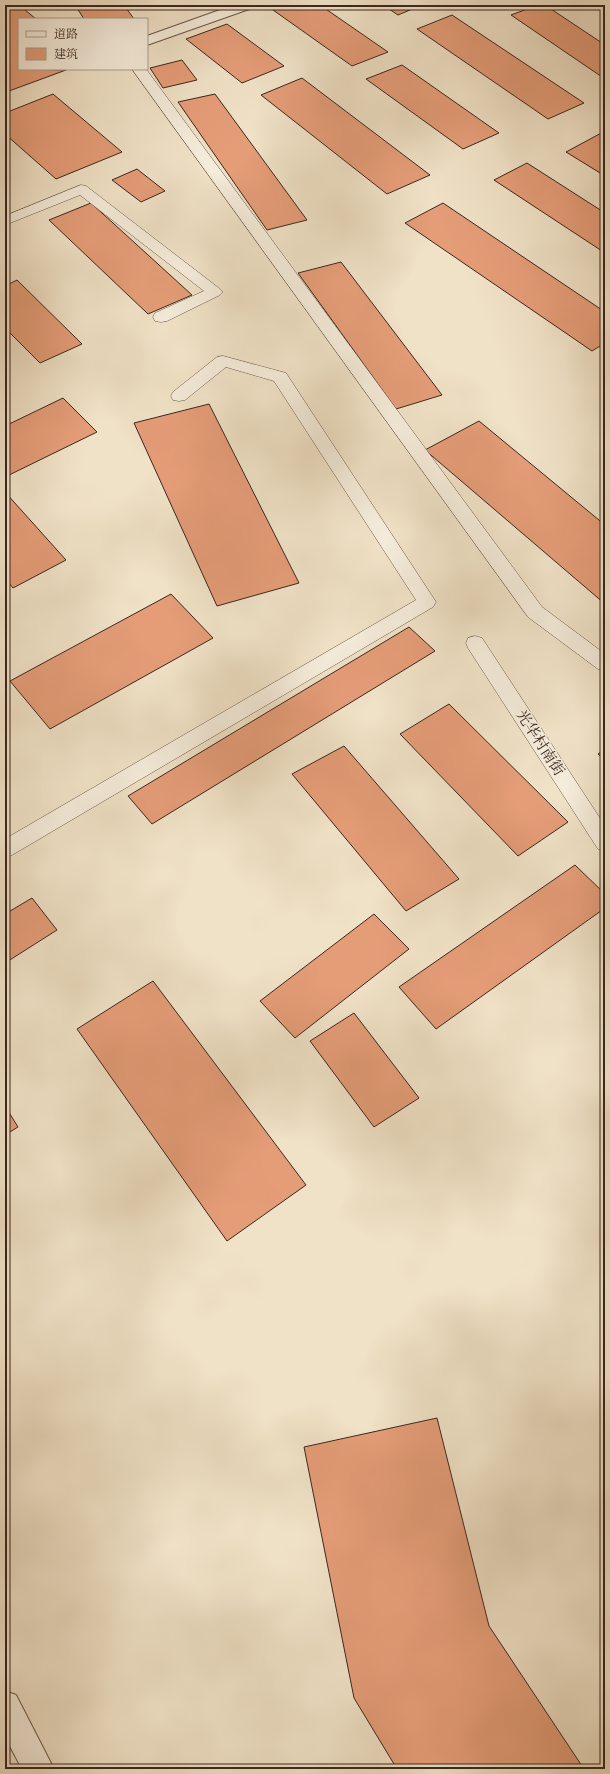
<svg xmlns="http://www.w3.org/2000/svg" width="610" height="1774" viewBox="0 0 610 1774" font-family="'IM FELL DW Pica','Noto Serif SC',serif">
	<rect width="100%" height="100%" fill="#f0e2c7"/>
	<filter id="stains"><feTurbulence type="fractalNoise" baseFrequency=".005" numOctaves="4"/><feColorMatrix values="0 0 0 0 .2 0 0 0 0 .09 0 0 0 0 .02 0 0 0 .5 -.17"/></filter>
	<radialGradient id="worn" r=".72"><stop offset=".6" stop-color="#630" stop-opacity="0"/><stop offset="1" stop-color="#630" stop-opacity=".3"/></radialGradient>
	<!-- building -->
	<path fill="#e59d78" stroke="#3a261f" d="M 5,5 L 19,5 L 36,19 L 19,19 L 19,69 L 66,70 L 9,91 L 5,87 Z
		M 75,5 L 124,5 L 134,19 L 84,19 Z
		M 266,5 L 320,5 L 388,52 L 352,66 Z
		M 383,5 L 422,5 L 398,15 Z
		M 538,5 L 545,5 L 605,45 L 605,79 L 511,15 Z
		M 452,15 L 584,103 L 548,119 L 417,29 Z
		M 227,24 L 284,66 L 242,83 L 186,39 Z
		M 182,60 L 197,80 L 163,88 L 150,68 Z
		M 402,65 L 499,133 L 463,149 L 366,79 Z
		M 302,78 L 430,175 L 387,194 L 261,95 Z
		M 53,94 L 122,152 L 56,179 L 5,134 L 5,113 Z
		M 215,94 L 307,220 L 267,230 L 178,102 Z
		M 605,131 L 605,176 L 566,152 Z
		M 527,163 L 605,213 L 605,253 L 494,180 Z
		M 137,169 L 165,191 L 141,202 L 112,180 Z
		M 91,203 L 192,295 L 148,314 L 49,220 Z
		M 443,203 L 605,312 L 605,343 L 592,351 L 405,223 Z
		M 341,262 L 442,395 L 396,409 L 298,273 Z
		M 17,280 L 82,344 L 40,363 L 5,328 L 5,286 Z
		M 63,398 L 97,432 L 5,477 L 5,426 Z
		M 209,404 L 299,583 L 217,606 L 134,423 Z
		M 479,421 L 605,525 L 605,604 L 425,450 Z
		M 5,492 L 66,560 L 13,588 L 5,578 Z
		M 171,594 L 213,638 L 50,729 L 10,681 Z
		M 409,627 L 435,651 L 152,824 L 128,796 Z
		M 449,704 L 568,822 L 518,856 L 400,734 Z
		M 344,746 L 459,879 L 406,911 L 292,774 Z
		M 605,749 L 605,761 L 598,754 Z
		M 575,865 L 605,894 L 605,908 L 436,1029 L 399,987 Z
		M 32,898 L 57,930 L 5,963 L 5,914 Z
		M 374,914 L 409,949 L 295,1038 L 260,1001 Z
		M 153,981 L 306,1185 L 227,1241 L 77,1029 Z
		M 354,1013 L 419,1098 L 374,1127 L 310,1041 Z
		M 5,1106 L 18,1127 L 5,1135 Z
		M 437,1418 L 489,1626 L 584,1769 L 397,1769 L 354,1698 L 304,1447 Z"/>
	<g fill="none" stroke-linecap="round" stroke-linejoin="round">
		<defs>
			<path id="lane" d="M 596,5 L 605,5 L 605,11 L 600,10 Z
				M 132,69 L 146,69 L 542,607 L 605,654 L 605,671 L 598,669 L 528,617 Z
				M 81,185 L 86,186 L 220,289 L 223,292 L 220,295 L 167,321 L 161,322 L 155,321 L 153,317 L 155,313 L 204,291 L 80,195 L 5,225 L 5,216 Z
				M 223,356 L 286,373 L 436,602 L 433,607 L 12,855 L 5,858 L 5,839 L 416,600 L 274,381 L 226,367 L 185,400 L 179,401 L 173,400 L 171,396 L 173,392 L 217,357 Z
				M 475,636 L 482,638 L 605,826 L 605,852 L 598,849 L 468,648 L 466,643 L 468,638 Z"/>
			<path id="street" d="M 234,5 L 254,5 L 252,8 L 147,45 L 147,36 Z
				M 5,1691 L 16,1695 L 54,1769 L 22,1769 L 5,1737 Z"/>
		</defs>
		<!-- lane casing -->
		<use href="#lane" stroke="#685549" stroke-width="1"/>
		<!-- street casing -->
		<use href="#street" stroke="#685549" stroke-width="2"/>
		<!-- lane -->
		<use href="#lane" fill="#f5ecdb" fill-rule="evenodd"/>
		<!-- street -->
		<use href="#street" fill="#f5ecdb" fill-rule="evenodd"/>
	</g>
	<g text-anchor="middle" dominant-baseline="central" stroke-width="3" stroke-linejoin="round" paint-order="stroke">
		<!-- street labels -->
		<g font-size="15" fill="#3a261f" stroke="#f5ecdb">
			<text transform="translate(540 743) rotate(57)">光华村南街</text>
		</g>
	</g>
	<!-- margin -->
	<rect width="610" height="1774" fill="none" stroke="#f0e2c7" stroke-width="20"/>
	<rect x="6" y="6" width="598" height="1762" fill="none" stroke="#3a261f" stroke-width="2"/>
	<rect x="10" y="10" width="590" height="1754" fill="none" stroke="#3a261f"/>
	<!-- legend -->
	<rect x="18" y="18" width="130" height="52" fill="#f5ecdb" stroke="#aa9d90"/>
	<rect x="26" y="31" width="20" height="6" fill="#f5ecdb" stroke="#aa9d90"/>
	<text x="54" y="38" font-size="12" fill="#3a261f">道路</text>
	<rect x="26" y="48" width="20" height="12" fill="#e59d78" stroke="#aa9d90"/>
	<text x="54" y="58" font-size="12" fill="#3a261f">建筑</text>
	<rect width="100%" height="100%" filter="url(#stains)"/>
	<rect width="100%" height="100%" fill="url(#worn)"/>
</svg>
